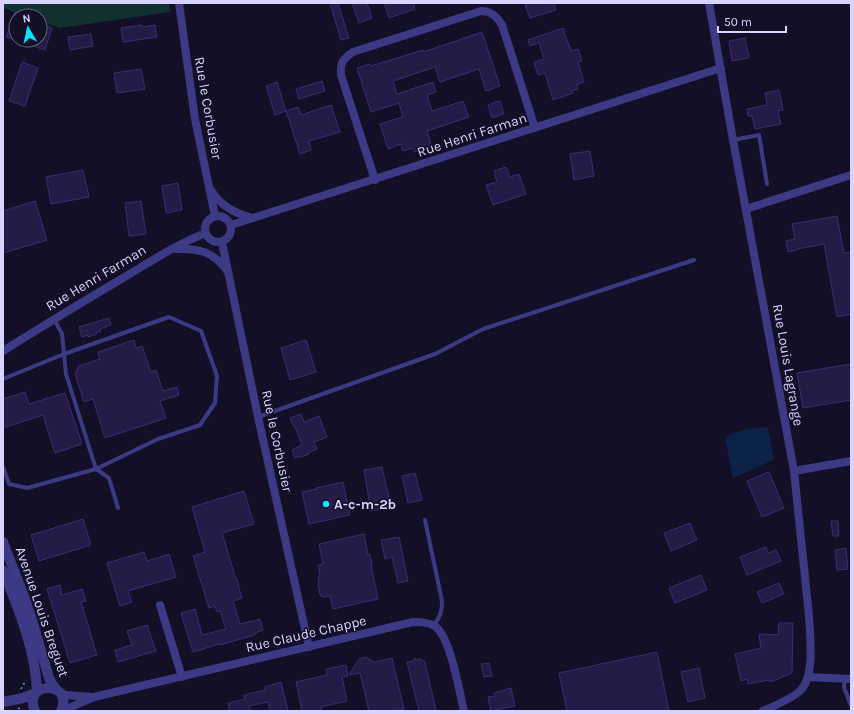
<svg xmlns="http://www.w3.org/2000/svg" width="854" height="714" viewBox="0 0 854 714" font-family="Karla,sans-serif">
	<rect width="100%" height="100%" fill="#130f26"/>
	<!-- green -->
	<path fill="#12302f" d="M 3,3 L 169,3 L 170,12 L 60,28 L 40,21 L 40,16 L 25,16 L 3,8 Z"/>
	<!-- water -->
	<path fill="#0c2248" d="M 766,427 L 768,429 L 774,458 L 773,460 L 733,478 L 725,438 C 734,430 754,428 766,427 Z"/>
	<!-- building -->
	<path fill="#241b47" stroke="#3b2d73" d="M 330,3 L 338,3 L 349,38 L 341,40 Z
		M 352,3 L 367,3 L 372,18 L 359,23 Z
		M 384,3 L 413,3 L 415,9 L 389,18 Z
		M 532,3 L 554,3 L 556,10 L 530,18 L 525,5 Z
		M 15,12 L 16,12 L 16,40 L 6,37 Z
		M 40,24 L 52,28 L 45,50 L 18,41 L 18,40 L 40,40 Z
		M 142,25 L 142,27 L 155,25 L 157,37 L 123,42 L 121,28 Z
		M 563,28 L 571,51 L 578,49 L 582,61 L 578,62 L 584,82 L 577,85 L 578,89 L 572,91 L 573,93 L 553,100 L 545,73 L 538,75 L 534,62 L 544,59 L 539,43 L 530,46 L 528,40 Z
		M 482,32 L 500,86 L 486,91 L 479,69 L 440,82 L 435,67 L 393,81 L 397,94 L 433,82 L 436,92 L 427,95 L 432,111 L 463,101 L 469,117 L 427,131 L 432,147 L 415,152 L 413,148 L 403,151 L 401,144 L 388,149 L 380,124 L 403,117 L 399,103 L 371,112 L 357,68 L 370,64 L 371,66 L 423,50 L 423,52 Z
		M 91,34 L 93,46 L 70,50 L 68,37 Z
		M 745,38 L 749,58 L 732,61 L 729,41 Z
		M 22,62 L 38,68 L 25,106 L 9,101 Z
		M 141,69 L 145,89 L 117,93 L 114,73 Z
		M 322,81 L 325,91 L 299,99 L 296,89 Z
		M 277,82 L 286,111 L 275,115 L 266,86 Z
		M 779,90 L 783,110 L 778,111 L 781,124 L 755,129 L 752,116 L 748,116 L 747,109 L 767,105 L 765,93 Z
		M 500,101 L 504,114 L 492,118 L 488,105 Z
		M 331,105 L 340,132 L 309,141 L 311,150 L 300,154 L 286,111 L 298,107 L 301,115 Z
		M 590,151 L 594,176 L 574,180 L 570,154 Z
		M 506,167 L 510,177 L 519,174 L 526,194 L 493,205 L 486,185 L 497,182 L 494,171 Z
		M 83,170 L 89,197 L 51,204 L 46,177 Z
		M 178,183 L 182,210 L 166,213 L 162,186 Z
		M 35,201 L 47,240 L 3,253 L 3,211 Z
		M 141,201 L 146,234 L 129,236 L 125,203 Z
		M 837,216 L 844,253 L 851,252 L 851,314 L 837,317 L 824,244 L 797,249 L 797,250 L 788,252 L 786,241 L 795,239 L 792,224 Z
		M 109,318 L 111,325 L 100,329 L 101,331 L 96,333 L 97,334 L 88,337 L 88,335 L 82,337 L 79,327 Z
		M 134,340 L 136,348 L 142,346 L 151,372 L 156,370 L 163,391 L 177,387 L 179,395 L 160,401 L 166,418 L 105,438 L 93,399 L 84,402 L 75,374 L 79,366 L 100,359 L 98,352 Z
		M 306,340 L 316,372 L 290,380 L 281,348 Z
		M 851,364 L 851,400 L 803,408 L 797,373 Z
		M 25,392 L 29,404 L 65,393 L 82,444 L 55,453 L 43,415 L 3,428 L 3,399 Z
		M 301,414 L 304,422 L 319,416 L 327,437 L 314,442 L 317,449 L 308,453 L 309,454 L 300,457 L 300,456 L 295,458 L 292,450 L 302,445 L 294,425 L 293,425 L 290,418 Z
		M 382,467 L 391,507 L 371,511 L 364,470 Z
		M 769,472 L 784,508 L 762,517 L 747,481 Z
		M 415,473 L 422,500 L 408,503 L 402,476 Z
		M 343,482 L 350,515 L 309,524 L 302,492 L 316,489 L 316,488 Z
		M 244,491 L 254,524 L 222,533 L 236,579 L 237,579 L 239,585 L 238,585 L 242,598 L 233,601 L 240,624 L 251,621 L 251,622 L 260,619 L 263,630 L 255,633 L 255,635 L 220,645 L 219,644 L 193,652 L 181,613 L 195,609 L 202,635 L 226,629 L 220,611 L 217,612 L 215,606 L 209,608 L 193,556 L 205,552 L 192,507 Z
		M 83,519 L 91,545 L 39,561 L 31,535 Z
		M 831,521 L 838,521 L 839,536 L 833,536 Z
		M 690,523 L 697,540 L 671,551 L 664,533 Z
		M 364,534 L 368,555 L 370,554 L 372,564 L 371,565 L 378,599 L 333,609 L 330,596 L 322,597 L 321,595 L 320,595 L 318,585 L 319,584 L 318,578 L 320,575 L 318,565 L 323,564 L 319,544 Z
		M 399,537 L 408,581 L 398,583 L 392,557 L 385,559 L 381,540 Z
		M 766,547 L 768,553 L 776,550 L 781,561 L 747,575 L 740,557 Z
		M 846,548 L 848,569 L 837,570 L 835,550 Z
		M 144,552 L 147,561 L 169,554 L 176,577 L 128,591 L 132,602 L 120,606 L 107,563 Z
		M 701,575 L 707,590 L 675,603 L 669,588 Z
		M 779,583 L 784,594 L 762,603 L 757,592 Z
		M 60,585 L 62,595 L 82,589 L 86,601 L 81,602 L 97,655 L 70,663 L 47,589 Z
		M 779,623 L 793,623 L 792,673 L 770,682 L 769,680 L 748,684 L 747,679 L 741,681 L 735,654 L 761,648 L 759,634 L 778,635 Z
		M 147,625 L 156,651 L 118,662 L 115,650 L 132,645 L 127,631 Z
		M 657,652 L 669,711 L 567,711 L 559,673 Z
		M 366,657 L 374,662 L 392,658 L 404,709 L 394,711 L 369,711 L 360,673 L 349,675 L 359,659 Z
		M 415,658 L 417,660 L 420,659 L 425,662 L 436,711 L 419,711 L 407,662 L 413,661 Z
		M 489,663 L 492,676 L 484,677 L 481,664 Z
		M 346,665 L 348,676 L 342,677 L 347,701 L 321,707 L 322,711 L 302,711 L 296,682 L 327,675 L 326,669 Z
		M 699,668 L 705,698 L 688,702 L 681,672 Z
		M 281,682 L 288,711 L 270,711 L 268,702 L 249,706 L 250,711 L 230,711 L 228,703 L 245,699 L 244,695 L 265,690 L 265,687 Z
		M 511,688 L 515,706 L 491,711 L 488,697 L 495,696 L 494,693 Z"/>
	<g fill="none" stroke-linecap="round" stroke-linejoin="round">
		<!-- path -->
		<path stroke="#2fb8b0" stroke-width="1.5" stroke-dasharray="2 3" stroke-linecap="butt" d="M 21,689 L 26,680
			M 18,708 L 24,711"/>
		<!-- service -->
		<path stroke="#3d3a85" stroke-width="4" d="M 733,140 L 759,135 L 767,184
			M 54,319 L 62,334 L 66,374 L 96,469 L 109,478 L 118,508
			M 3,379 L 64,354 L 169,317 L 201,331 L 217,376 L 215,403 L 200,425 L 158,439 L 96,469 L 27,488 L 9,484 L 3,467
			M 258,417 L 435,354 L 483,329 L 694,260
			M 425,520 L 442,601 C 442,612 440,617 434,625
			M 845,679 L 844,687 L 851,706"/>
		<!-- minor -->
		<path stroke="#3d3a85" stroke-width="8" d="M 179,3 L 195,119 L 215,216
			M 709,3 L 733,140 L 794,471 L 809,616 C 810,636 815,675 801,690 C 795,697 772,707 763,711
			M 375,180 L 341,75 C 340,62 343,59 353,52 L 481,11 C 491,11 497,16 502,25 L 535,128
			M 211,190 C 220,206 236,214 253,218
			M 746,209 L 851,175
			M205 229a13 13 0 1 1 26 0a13 13 0 1 1-26 0Z
			M 231,225 L 721,68
			M 222,242 L 258,417 L 309,647
			M 176,249 C 200,248 214,252 228,272
			M 3,351 C 43,326 82,302 123,278 C 150,262 177,244 206,233
			M 794,471 L 851,461
			M 160,605 L 182,677
			M 808,677 L 851,679
			M 59,692 L 66,695 L 91,697
			M 62,711 L 94,697 L 413,622 C 420,622 429,622 435,626 C 451,638 459,691 464,711"/>
		<!-- tertiary -->
		<path stroke="#3d3a85" stroke-width="10" d="M 3,542 L 25,599 L 32,620 L 49,678 L 53,685 L 57,690
			M 3,570 C 18,608 36,651 37,692
			M 3,702 L 23,698 L 36,693
			M 35,711 C 21,681 75,680 61,711"/>
	</g>
	<!-- markers -->
	<circle fill="#00e5ff" stroke="#130f26" stroke-width="1.5" cx="326" cy="504" r="4"/>
	<g text-anchor="middle" dominant-baseline="central" stroke-width="3" stroke-linejoin="round" paint-order="stroke">
		<!-- street labels -->
		<g font-size="14" fill="#d9d4ff" stroke="#130f26">
			<text transform="translate(208 108) rotate(80)">Rue le Corbusier</text>
			<text transform="translate(472 135) rotate(-18)">Rue Henri Farman</text>
			<text transform="translate(96 278) rotate(-31)">Rue Henri Farman</text>
			<text transform="translate(788 365) rotate(80)">Rue Louis Lagrange</text>
			<text transform="translate(277 441) rotate(78)">Rue le Corbusier</text>
			<text transform="translate(42 612) rotate(71)">Avenue Louis Breguet</text>
			<text transform="translate(306 634) rotate(-13)">Rue Claude Chappe</text>
		</g>
		<!-- poi labels -->
		<g font-size="14" font-weight="bold" fill="#d9d4ff" stroke="#130f26" text-anchor="start">
			<text x="334" y="504">A-c-m-2b</text>
		</g>
	</g>
	<!-- border -->
	<rect width="854" height="714" fill="none" stroke="#d9d4ff" stroke-width="8"/>
	<!-- north arrow -->
	<g transform="translate(28 28) rotate(351)"><circle r="19" fill="#130f26" stroke="#625e7d"/>
	<path d="M0-3L7 15L0 10L-7 15Z" fill="#00e5ff"/>
	<text y="-6" font-size="11" font-weight="bold" text-anchor="middle" fill="#d9d4ff">N</text>
	</g>
	<!-- scale -->
	<path d="M718 26v6h68v-6" fill="none" stroke="#d9d4ff" stroke-width="2"/>
	<text x="724" y="26" font-size="12" fill="#d9d4ff" stroke="#130f26" stroke-width="3" paint-order="stroke">50 m</text>
</svg>
